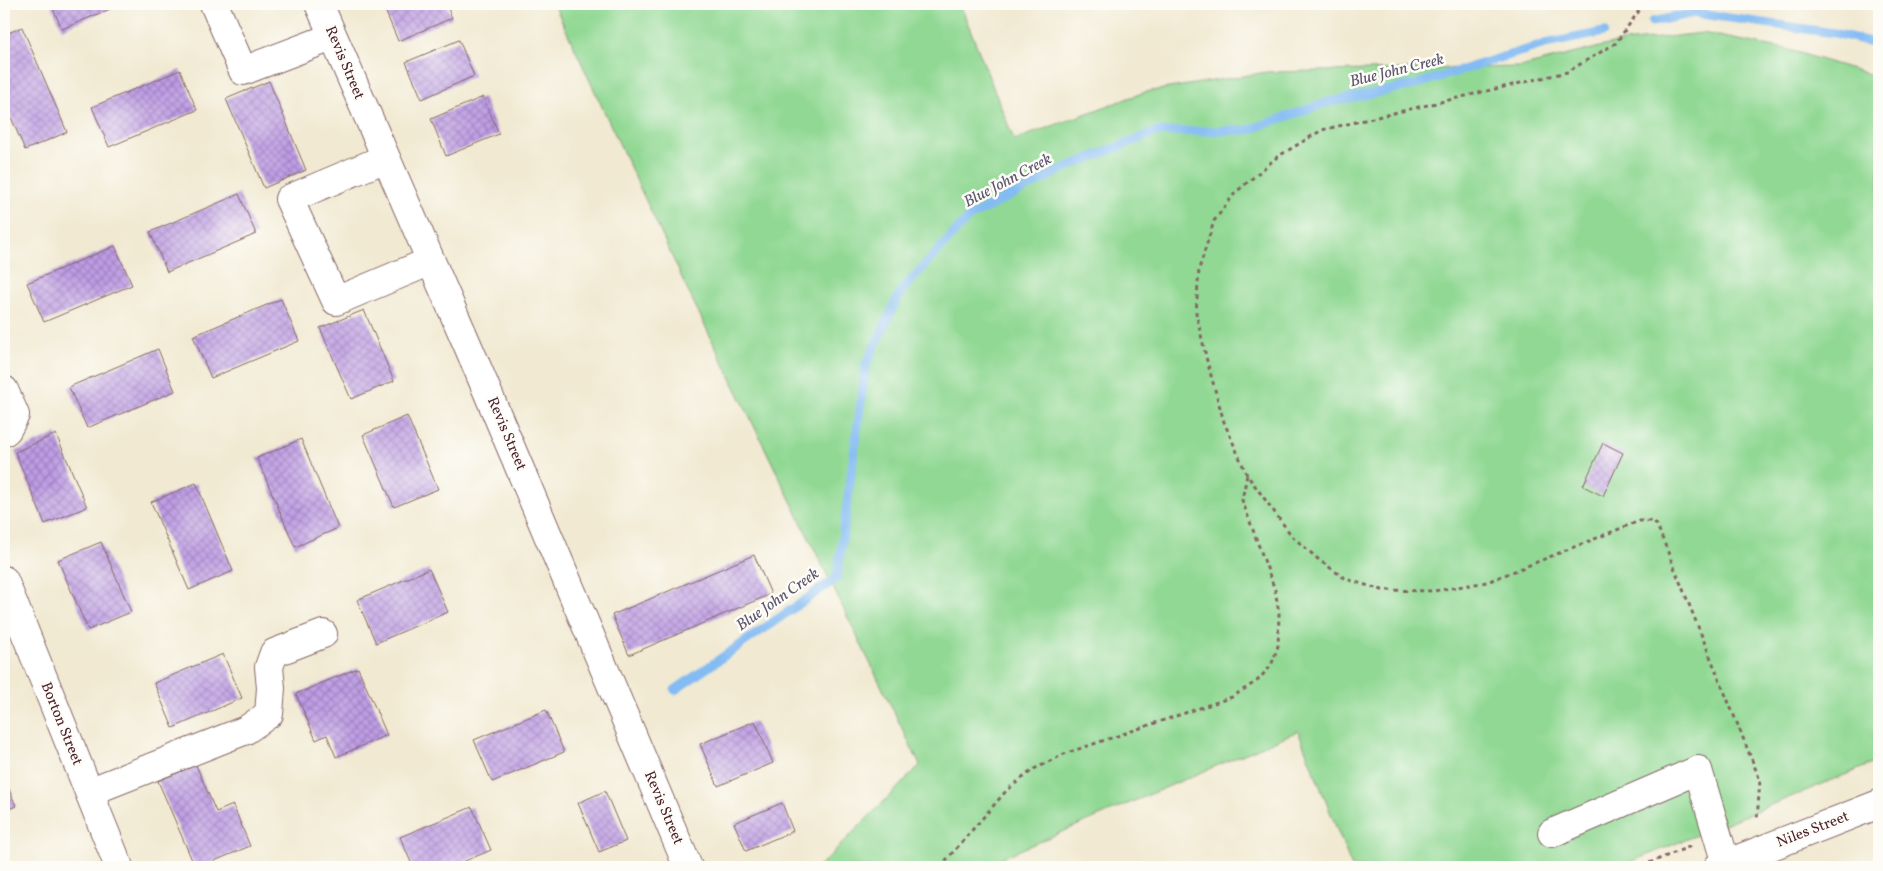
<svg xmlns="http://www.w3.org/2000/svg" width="1883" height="871" viewBox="0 0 1883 871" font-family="Vollkorn,serif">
	<defs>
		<pattern id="building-cross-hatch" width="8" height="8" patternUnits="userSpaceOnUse" patternTransform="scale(1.25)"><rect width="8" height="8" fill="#be9de5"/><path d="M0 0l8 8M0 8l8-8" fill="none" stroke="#9c7fba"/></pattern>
	</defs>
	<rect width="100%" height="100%" fill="#fdfcf7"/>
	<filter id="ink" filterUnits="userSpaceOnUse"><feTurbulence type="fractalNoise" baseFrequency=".02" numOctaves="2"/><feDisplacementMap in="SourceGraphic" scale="10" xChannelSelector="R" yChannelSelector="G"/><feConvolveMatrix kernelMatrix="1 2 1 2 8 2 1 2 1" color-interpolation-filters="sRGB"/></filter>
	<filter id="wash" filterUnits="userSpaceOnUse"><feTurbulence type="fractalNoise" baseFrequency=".0096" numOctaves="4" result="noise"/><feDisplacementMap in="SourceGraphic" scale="20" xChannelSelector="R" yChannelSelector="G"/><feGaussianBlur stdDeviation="1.12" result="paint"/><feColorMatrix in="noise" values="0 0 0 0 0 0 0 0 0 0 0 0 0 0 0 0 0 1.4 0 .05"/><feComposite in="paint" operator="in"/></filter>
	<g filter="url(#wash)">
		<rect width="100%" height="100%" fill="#f1e9d1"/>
		<!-- pitch -->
		<path fill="#90d893" stroke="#6d7c5f" d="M 554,4 L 960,4 L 1014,140 L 1145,92 L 1267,72 L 1520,67 L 1616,43 L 1702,33 L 1786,49 L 1879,77 L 1879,761 L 1618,867 L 1352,867 L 1298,731 L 980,867 L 817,867 L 821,865 L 920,765 L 689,293 Z"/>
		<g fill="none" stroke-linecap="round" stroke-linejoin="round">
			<!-- stream -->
			<path stroke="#83bbf3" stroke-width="9" d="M 1652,22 L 1694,13 L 1834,33 L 1879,44
				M 675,690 L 837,578 L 866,364 L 901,291 L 969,217 L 1065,168 L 1156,132 L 1248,130 L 1325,103 L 1414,85 L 1545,44 L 1604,32"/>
		</g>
		<g id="blocks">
			<!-- building -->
			<path fill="url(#building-cross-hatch)" d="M 51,4 L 122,4 L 62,29 Z
				M 399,4 L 446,4 L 452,18 L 398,41 L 385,10 Z
				M 22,27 L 67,132 L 25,150 L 4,101 L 4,35 Z
				M 459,40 L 474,76 L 422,99 L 406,62 Z
				M 180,70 L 197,110 L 109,147 L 92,107 Z
				M 269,81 L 306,170 L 264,188 L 226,99 Z
				M 483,97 L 499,134 L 446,156 L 431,119 Z
				M 239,194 L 256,234 L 167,272 L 150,232 Z
				M 115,246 L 132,285 L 44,322 L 27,283 Z
				M 281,299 L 299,341 L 211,378 L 193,336 Z
				M 364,310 L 394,381 L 351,399 L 320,328 Z
				M 158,349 L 175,391 L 87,428 L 69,387 Z
				M 407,416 L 438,489 L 394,507 L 363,435 Z
				M 56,434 L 87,507 L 45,524 L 15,452 Z
				M 301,439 L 338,528 L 295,547 L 257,458 Z
				M 1603,443 L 1623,453 L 1603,496 L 1583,486 Z
				M 196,483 L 233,571 L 189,590 L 151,502 Z
				M 101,542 L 131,612 L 88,630 L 58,560 Z
				M 754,555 L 771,594 L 629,655 L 612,615 Z
				M 429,569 L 448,612 L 376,643 L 357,600 Z
				M 223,654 L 242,698 L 173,728 L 154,683 Z
				M 358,668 L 387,735 L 336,757 L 327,735 L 316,740 L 296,694 Z
				M 546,710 L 564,752 L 492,782 L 474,740 Z
				M 755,721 L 773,763 L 718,786 L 700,744 Z
				M 196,765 L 216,812 L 233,805 L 250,846 L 200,867 L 195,867 L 158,781 Z
				M 4,777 L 16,806 L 4,811 Z
				M 605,791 L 626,841 L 599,852 L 578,803 Z
				M 782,803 L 793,831 L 746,851 L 734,823 Z
				M 472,807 L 491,850 L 451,867 L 413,867 L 400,837 Z"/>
		</g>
	</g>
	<g filter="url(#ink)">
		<use href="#blocks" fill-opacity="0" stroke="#846665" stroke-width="1"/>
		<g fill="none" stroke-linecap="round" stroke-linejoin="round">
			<defs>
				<path id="minor" d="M 214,4 L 243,71 L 332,37
					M 319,4 L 471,353 L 688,867
					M 386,158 L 289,199 L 336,301 L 431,261
					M 4,390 L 15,415 L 7,430 L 4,432
					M 4,580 L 119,867
					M 89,792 L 246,730 L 269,714 L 271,688 L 269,667 L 274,653 L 323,634
					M 1552,833 L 1698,770 L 1726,864
					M 1718,867 L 1879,804"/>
			</defs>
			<!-- minor casing -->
			<use href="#minor" stroke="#846665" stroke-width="30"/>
			<!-- path -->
			<path stroke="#846665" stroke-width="3" stroke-dasharray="4 4" stroke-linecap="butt" d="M 1644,4 L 1616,43 L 1567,72 L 1322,130 L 1277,157 L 1235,193 L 1214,221 L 1199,269 L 1196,313 L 1207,361 L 1224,422 L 1247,475 L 1292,536 L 1319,560 L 1346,579 L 1382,590 L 1434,591 L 1487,582 L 1639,521 L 1651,521 L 1657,525 L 1760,780 L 1757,820
				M 940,867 L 1007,790 L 1034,769 L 1064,754 L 1232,697 L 1257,681 L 1271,666 L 1278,646 L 1279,613 L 1275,590 L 1242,500 L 1247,475
				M 1645,867 L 1644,865 L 1691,846"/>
			<!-- minor -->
			<use href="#minor" stroke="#fff" stroke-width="28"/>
		</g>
	</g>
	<g text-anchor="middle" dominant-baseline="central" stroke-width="5" stroke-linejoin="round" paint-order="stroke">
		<!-- street labels -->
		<g font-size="15" fill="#4a1f2b" stroke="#fdfcf7">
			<text transform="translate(344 63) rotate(67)">Revis Street</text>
			<text transform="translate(506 434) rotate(67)">Revis Street</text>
			<text transform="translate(61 724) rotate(68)">Borton Street</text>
			<text transform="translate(663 808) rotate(67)">Revis Street</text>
			<text transform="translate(1813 830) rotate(-21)">Niles Street</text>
		</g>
		<!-- water labels -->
		<g font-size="16" font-style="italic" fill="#5e5671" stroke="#fdfcf7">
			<text transform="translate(1397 71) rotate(-14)">Blue John Creek</text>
			<text transform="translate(1008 181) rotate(-28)">Blue John Creek</text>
			<text transform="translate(778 600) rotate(-35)">Blue John Creek</text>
		</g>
	</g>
	<!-- margin -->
	<rect width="1883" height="871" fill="none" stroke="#fdfcf7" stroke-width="20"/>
</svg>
